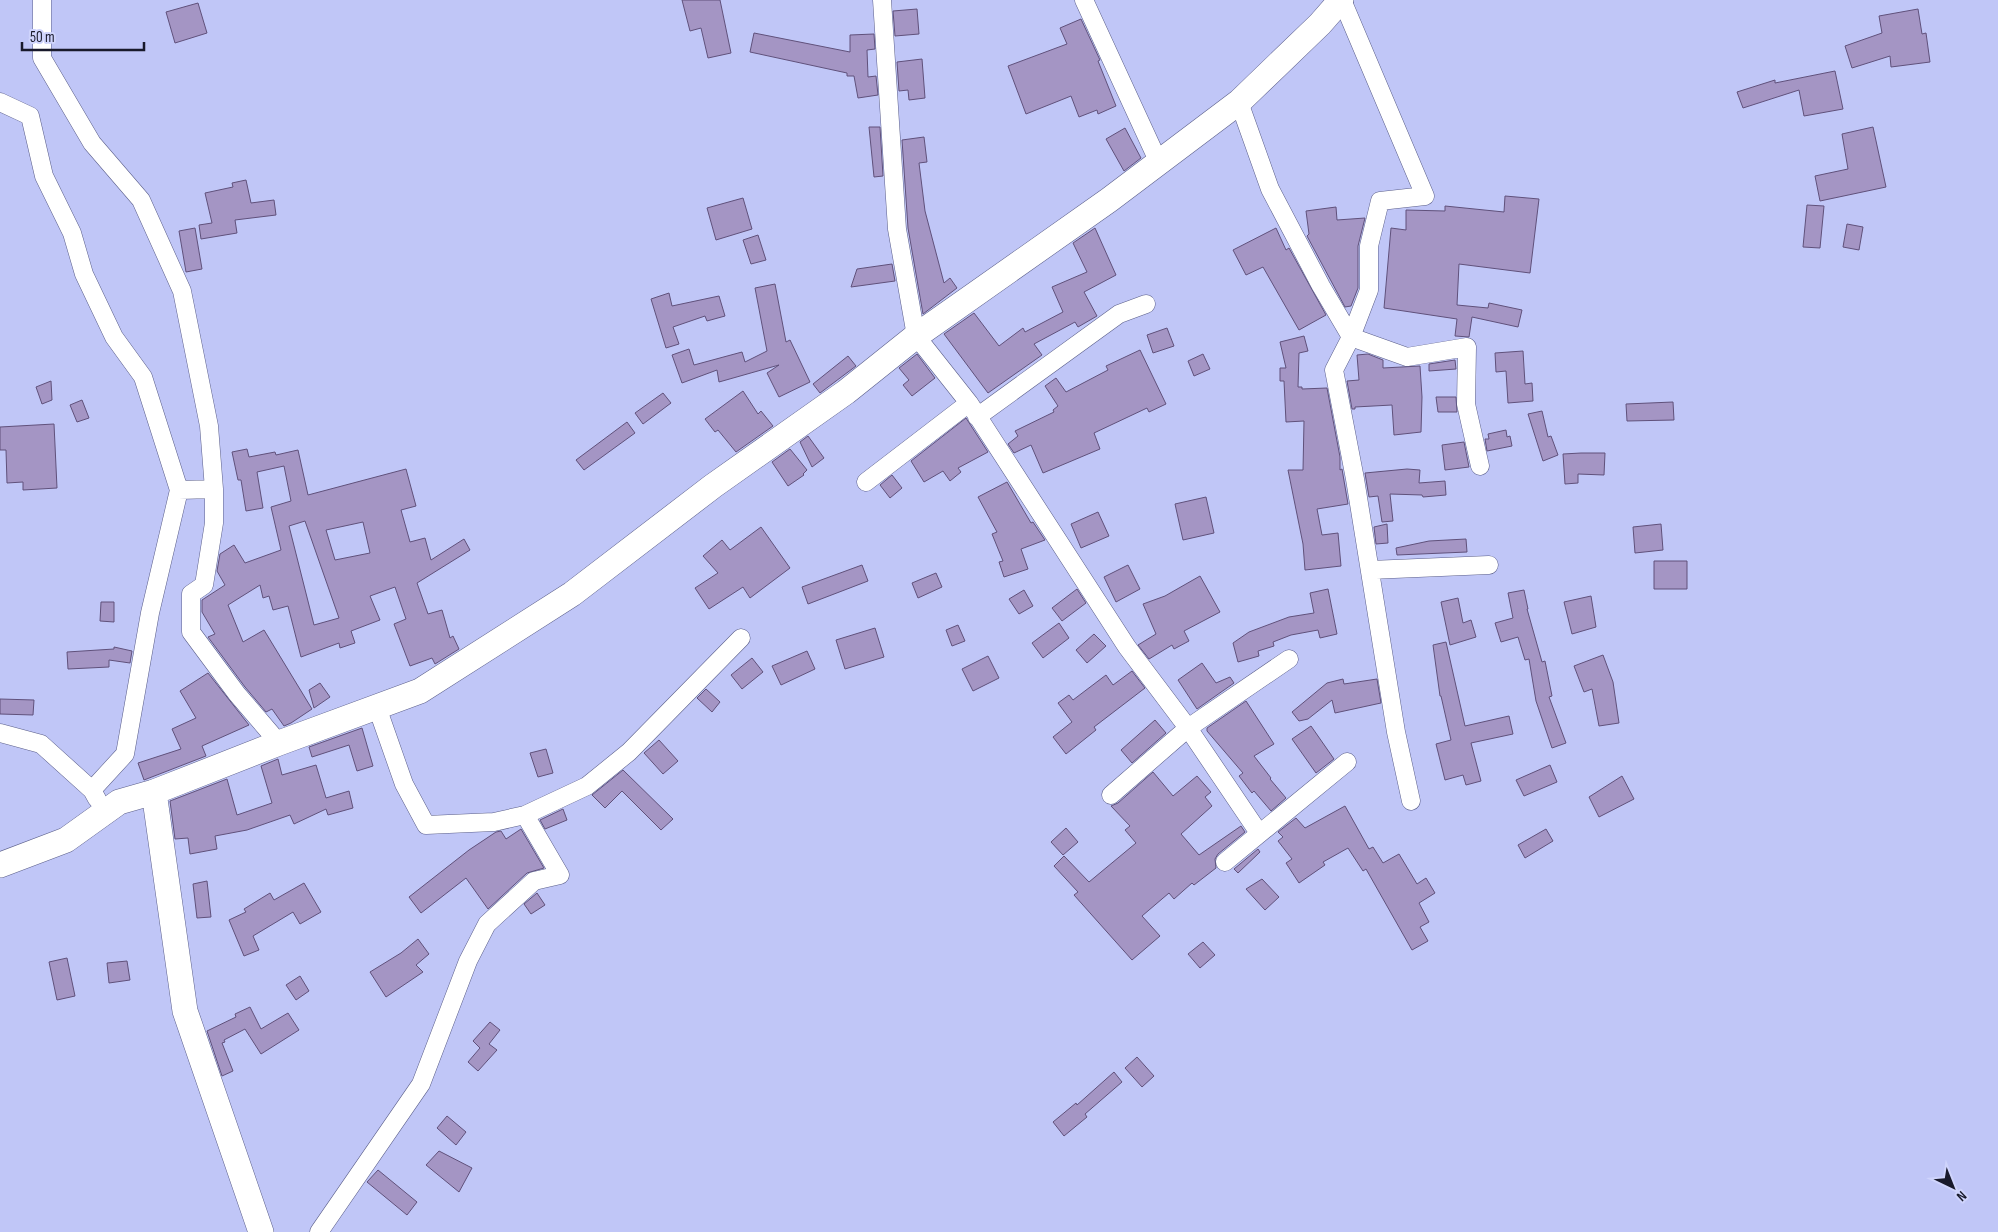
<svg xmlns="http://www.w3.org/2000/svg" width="1998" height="1232" viewBox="0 0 1998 1232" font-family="'Sofia Sans Condensed',sans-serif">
	<rect width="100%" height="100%" fill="#c0c6f7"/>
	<!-- building -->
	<path fill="#a495c4" stroke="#60517b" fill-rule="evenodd" d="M 682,0 L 720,0 L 731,53 L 708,58 L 701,28 L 690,31 Z
		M 198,3 L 207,33 L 175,43 L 166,12 Z
		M 917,9 L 919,34 L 895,36 L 893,11 Z
		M 1918,9 L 1922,34 L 1926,33 L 1930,62 L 1891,67 L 1890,56 L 1852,68 L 1845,46 L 1882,33 L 1879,16 Z
		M 1081,19 L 1100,60 L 1098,61 L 1116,106 L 1098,114 L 1097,110 L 1079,117 L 1071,96 L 1026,114 L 1008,66 L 1067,44 L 1060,28 Z
		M 754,33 L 850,52 L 850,35 L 874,34 L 875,49 L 867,50 L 868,77 L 876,76 L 878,95 L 858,98 L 854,76 L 847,76 L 847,73 L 750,52 Z
		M 922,59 L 925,98 L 909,100 L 908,90 L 899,91 L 897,62 Z
		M 1835,71 L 1843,109 L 1804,116 L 1799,90 L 1743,108 L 1737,92 L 1775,80 L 1775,83 Z
		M 869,127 L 880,127 L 883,176 L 874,177 Z
		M 1873,127 L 1886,187 L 1820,201 L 1815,176 L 1848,169 L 1842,134 Z
		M 1125,128 L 1141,158 L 1124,171 L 1106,139 Z
		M 924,137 L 927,162 L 919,163 L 925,211 L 944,283 L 950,278 L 957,288 L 923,314 L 908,228 L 902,140 Z
		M 246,180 L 251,203 L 274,200 L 276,215 L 235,220 L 237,233 L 201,239 L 199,225 L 212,223 L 205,193 L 233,187 L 232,183 Z
		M 1505,196 L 1539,199 L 1530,273 L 1459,264 L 1457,305 L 1488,308 L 1489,303 L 1522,310 L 1518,327 L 1472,317 L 1469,337 L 1455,336 L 1457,319 L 1384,308 L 1391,228 L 1406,230 L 1406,210 L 1445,211 L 1445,206 L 1504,212 Z
		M 743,198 L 752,229 L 716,240 L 707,208 Z
		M 1807,205 L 1824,206 L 1820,248 L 1803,247 Z
		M 1336,207 L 1337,220 L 1365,218 L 1358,246 L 1358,288 L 1351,306 L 1345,307 L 1307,236 L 1309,234 L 1306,211 Z
		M 1847,224 L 1863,227 L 1859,250 L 1843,247 Z
		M 195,228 L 202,269 L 186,272 L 179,231 Z
		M 1095,228 L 1116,275 L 1084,292 L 1097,316 L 1078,327 L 1075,322 L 1034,344 L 1042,355 L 988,393 L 944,334 L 974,313 L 999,346 L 1023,328 L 1025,332 L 1063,312 L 1052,287 L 1087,272 L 1073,243 Z
		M 1276,228 L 1286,250 L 1289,248 L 1326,315 L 1299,330 L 1263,267 L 1246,275 L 1233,250 Z
		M 758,235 L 766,260 L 751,264 L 743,240 Z
		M 892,264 L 895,281 L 851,287 L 857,269 Z
		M 775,284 L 786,342 L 790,340 L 810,382 L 779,397 L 767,373 L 779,365 L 719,382 L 717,370 L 682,383 L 672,355 L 689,349 L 694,365 L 742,352 L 745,362 L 767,351 L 755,288 Z
		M 669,293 L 672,306 L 719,296 L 725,316 L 707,321 L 705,316 L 673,327 L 679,344 L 666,348 L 651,299 Z
		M 1167,328 L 1174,346 L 1153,353 L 1147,335 Z
		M 1304,336 L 1308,351 L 1299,353 L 1298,387 L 1302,387 L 1302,389 L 1327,388 L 1340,457 L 1340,470 L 1342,469 L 1348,504 L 1317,509 L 1322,535 L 1338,533 L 1341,566 L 1305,570 L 1303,544 L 1288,470 L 1303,470 L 1304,421 L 1286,422 L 1284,381 L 1280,381 L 1280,368 L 1286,368 L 1280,342 Z
		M 1140,350 L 1166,404 L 1149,412 L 1147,408 L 1094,433 L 1100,449 L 1043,473 L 1031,445 L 1014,453 L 1008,444 L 1018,436 L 1015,431 L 1054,412 L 1053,410 L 1058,406 L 1045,386 L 1056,378 L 1066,392 L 1108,370 L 1106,366 Z
		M 1523,351 L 1525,384 L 1532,383 L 1533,401 L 1508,403 L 1506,371 L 1496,372 L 1495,353 Z
		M 917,354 L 935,378 L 912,396 L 903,385 L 909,380 L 899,368 Z
		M 1203,354 L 1210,369 L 1194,376 L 1188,361 Z
		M 1368,354 L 1383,360 L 1383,368 L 1420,366 L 1422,397 L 1421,432 L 1394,435 L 1392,405 L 1355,407 L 1355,409 L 1352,409 L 1347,381 L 1359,380 L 1357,355 Z
		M 848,356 L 856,366 L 820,393 L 813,384 Z
		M 1455,360 L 1456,369 L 1429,371 L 1429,364 Z
		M 51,381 L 52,400 L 42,404 L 36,387 Z
		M 743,391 L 758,414 L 761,411 L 773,426 L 736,452 L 718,430 L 715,432 L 705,419 Z
		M 663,393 L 671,403 L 643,424 L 635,413 Z
		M 1436,397 L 1456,397 L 1457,412 L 1438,412 Z
		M 82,400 L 89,418 L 77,422 L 70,405 Z
		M 1673,402 L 1674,420 L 1627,421 L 1626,404 Z
		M 1542,411 L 1548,437 L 1551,436 L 1558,455 L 1543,461 L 1528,414 Z
		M 966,418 L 988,452 L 958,468 L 961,472 L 950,481 L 943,471 L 924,482 L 911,461 Z
		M 627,422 L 635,433 L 584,470 L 576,460 Z
		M 54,424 L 57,488 L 23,490 L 23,482 L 7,483 L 6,450 L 0,450 L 0,427 Z
		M 1506,430 L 1507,437 L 1510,436 L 1512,446 L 1487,451 L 1485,439 L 1489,439 L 1488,434 Z
		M 808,436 L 824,458 L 812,467 L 800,442 Z
		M 1464,442 L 1469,467 L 1445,470 L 1442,445 Z
		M 247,449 L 249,457 L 275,452 L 276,455 L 298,450 L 308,495 L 406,469 L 416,506 L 401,510 L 410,542 L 425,538 L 431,560 L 464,539 L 470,550 L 417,583 L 428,614 L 442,610 L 450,638 L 453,636 L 459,649 L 435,664 L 432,658 L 410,666 L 394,624 L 406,619 L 395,587 L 370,596 L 380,620 L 351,631 L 355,643 L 340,648 L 339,643 L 301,657 L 288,606 L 273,610 L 269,596 L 263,598 L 260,585 L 228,605 L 243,642 L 264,630 L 312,709 L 291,723 L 284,726 L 272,709 L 266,712 L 245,687 L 208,637 L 215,634 L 202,612 L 202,600 L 225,585 L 217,571 L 220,554 L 234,545 L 245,563 L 281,550 L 271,507 L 291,501 L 284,466 L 257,472 L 263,508 L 246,511 L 241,480 L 238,480 L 232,452 ZM 305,521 L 339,618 L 314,625 L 289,526 ZM 363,522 L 370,553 L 335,560 L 326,530 Z
		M 790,449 L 807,470 L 803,474 L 804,475 L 788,486 L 772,462 Z
		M 1581,453 L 1605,453 L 1604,475 L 1578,474 L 1578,483 L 1565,484 L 1563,454 Z
		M 1407,469 L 1420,470 L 1419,483 L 1445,481 L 1446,495 L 1423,497 L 1422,495 L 1390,494 L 1393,521 L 1382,522 L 1378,496 L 1369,497 L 1365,473 Z
		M 892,475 L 902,488 L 890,498 L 880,485 Z
		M 1007,482 L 1031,523 L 1033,522 L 1045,540 L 1021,549 L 1028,569 L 1004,577 L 999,562 L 1003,561 L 992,534 L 997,532 L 978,497 Z
		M 1206,497 L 1214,533 L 1183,540 L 1175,504 Z
		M 1098,512 L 1109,536 L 1081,548 L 1071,524 Z
		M 1387,524 L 1388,543 L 1376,544 L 1374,527 Z
		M 1661,524 L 1663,550 L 1635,553 L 1633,527 Z
		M 761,527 L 790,568 L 750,598 L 743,587 L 709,609 L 695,588 L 718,573 L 703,556 L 722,540 L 730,550 Z
		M 1466,539 L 1467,552 L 1397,555 L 1396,548 L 1429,541 Z
		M 1654,561 L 1687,561 L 1687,589 L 1654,589 Z
		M 862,565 L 868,581 L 808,604 L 802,587 Z
		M 1128,565 L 1140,589 L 1116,602 L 1104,577 Z
		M 936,573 L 942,587 L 918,598 L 912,583 Z
		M 1200,576 L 1220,612 L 1184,631 L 1189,641 L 1174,649 L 1172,645 L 1149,659 L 1138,645 L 1156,634 L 1143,604 L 1165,596 Z
		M 1077,589 L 1086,603 L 1062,621 L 1052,608 Z
		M 1328,589 L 1337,634 L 1320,638 L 1318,630 L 1291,635 L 1273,642 L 1274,646 L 1258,651 L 1259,656 L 1238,662 L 1233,643 L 1249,632 L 1289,617 L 1314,613 L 1310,593 Z
		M 1024,590 L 1033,606 L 1019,614 L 1009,599 Z
		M 1524,590 L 1528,609 L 1527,609 L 1542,662 L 1545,661 L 1552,696 L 1549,697 L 1566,743 L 1552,748 L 1536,701 L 1529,659 L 1525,660 L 1518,637 L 1501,642 L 1495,623 L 1513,618 L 1508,593 Z
		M 1591,596 L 1596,627 L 1572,634 L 1564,602 Z
		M 1458,598 L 1463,623 L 1471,620 L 1476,637 L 1450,645 L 1441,602 Z
		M 101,602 L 114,602 L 114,622 L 100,621 Z
		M 1059,623 L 1069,638 L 1043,658 L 1032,643 Z
		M 958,625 L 965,641 L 952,646 L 946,630 Z
		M 875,628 L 884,657 L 845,669 L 836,640 Z
		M 1094,634 L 1106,646 L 1087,663 L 1076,650 Z
		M 1446,642 L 1465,726 L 1509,716 L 1513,734 L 1471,743 L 1481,781 L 1466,785 L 1463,775 L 1445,780 L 1436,744 L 1451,740 L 1441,696 L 1440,696 L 1433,645 Z
		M 114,647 L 132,651 L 130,663 L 109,660 L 109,667 L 68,669 L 67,652 L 114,649 Z
		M 807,651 L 815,669 L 781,685 L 772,666 Z
		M 1603,655 L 1613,682 L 1619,723 L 1599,726 L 1592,689 L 1584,692 L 1574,666 Z
		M 988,656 L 999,678 L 973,691 L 962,669 Z
		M 752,658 L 763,672 L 742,689 L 731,675 Z
		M 1202,663 L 1216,683 L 1230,677 L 1234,683 L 1197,709 L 1178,680 Z
		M 1132,671 L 1145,688 L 1094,727 L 1096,730 L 1066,754 L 1053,737 L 1072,722 L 1058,703 L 1069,695 L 1073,700 L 1106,675 L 1113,685 Z
		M 208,673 L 249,725 L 202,746 L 206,756 L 144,780 L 138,763 L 181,749 L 172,729 L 196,718 L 180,691 Z
		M 1343,679 L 1344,684 L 1377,679 L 1381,703 L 1335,713 L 1332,700 L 1308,719 L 1299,721 L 1292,712 L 1327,683 Z
		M 320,683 L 330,697 L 314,708 L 309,690 Z
		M 706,689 L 720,702 L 712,712 L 697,698 Z
		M 0,699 L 34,700 L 33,715 L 0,714 Z
		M 1246,701 L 1274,744 L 1254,756 L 1271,778 L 1270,779 L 1286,798 L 1271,811 L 1254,791 L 1252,793 L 1239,776 L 1243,773 L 1207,731 L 1207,728 Z
		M 1155,720 L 1166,733 L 1132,763 L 1121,750 Z
		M 1311,726 L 1334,759 L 1316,773 L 1292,739 Z
		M 362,728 L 373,766 L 357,771 L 349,745 L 312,757 L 309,747 Z
		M 659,740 L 678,761 L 663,774 L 644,753 Z
		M 546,749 L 553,773 L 538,777 L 530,753 Z
		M 278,759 L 282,775 L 316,765 L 326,798 L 349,791 L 353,808 L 328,815 L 326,809 L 294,824 L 290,815 L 247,830 L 215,836 L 217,849 L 190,854 L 188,838 L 175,839 L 170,801 L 227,779 L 237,815 L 272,803 L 261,766 Z
		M 1550,765 L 1557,782 L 1524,796 L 1516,780 Z
		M 623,770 L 673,819 L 661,830 L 622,791 L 605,808 L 592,795 Z
		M 1153,772 L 1173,796 L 1197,776 L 1211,792 L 1205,797 L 1212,806 L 1181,834 L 1199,855 L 1241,826 L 1245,832 L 1218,854 L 1215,859 L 1216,868 L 1194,885 L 1192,883 L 1174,899 L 1169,893 L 1142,916 L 1160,936 L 1132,960 L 1074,895 L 1078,892 L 1054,866 L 1064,856 L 1089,882 L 1136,843 L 1125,830 L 1130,826 L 1111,806 L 1118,803 Z
		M 1622,776 L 1634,799 L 1599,817 L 1589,797 Z
		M 1345,806 L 1369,849 L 1373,847 L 1383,863 L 1399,854 L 1417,884 L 1426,878 L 1435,893 L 1419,903 L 1429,922 L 1420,927 L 1428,941 L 1412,950 L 1366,869 L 1363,871 L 1348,848 L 1323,862 L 1325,865 L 1299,883 L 1286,863 L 1292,859 L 1278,841 L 1283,837 L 1278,832 L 1296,818 L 1305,828 Z
		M 563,809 L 567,820 L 545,829 L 540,820 Z
		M 1066,828 L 1078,842 L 1063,855 L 1051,842 Z
		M 521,829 L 544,868 L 527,873 L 488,909 L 466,878 L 421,913 L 409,897 L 469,850 L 496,832 L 501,831 L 506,839 Z
		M 1546,829 L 1553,841 L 1525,858 L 1518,845 Z
		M 1258,849 L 1260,852 L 1238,873 L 1234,869 Z
		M 1262,879 L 1279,897 L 1265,910 L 1246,889 Z
		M 207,881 L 211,917 L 197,918 L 193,884 Z
		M 304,883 L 321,912 L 300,924 L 293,912 L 253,936 L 259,950 L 244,956 L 229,920 L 246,912 L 244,909 L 270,893 L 274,900 Z
		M 537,893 L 545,905 L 531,914 L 524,904 Z
		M 418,939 L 429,954 L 416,965 L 423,972 L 386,997 L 370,972 L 401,953 Z
		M 1203,942 L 1215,955 L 1200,968 L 1188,954 Z
		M 67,958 L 75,996 L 57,1000 L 49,962 Z
		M 127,961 L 130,980 L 109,983 L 107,963 Z
		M 300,976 L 309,991 L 296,1000 L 286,985 Z
		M 250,1007 L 261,1029 L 288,1013 L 299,1030 L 261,1054 L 245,1029 L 224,1040 L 225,1042 L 222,1043 L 233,1071 L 222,1076 L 207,1031 L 236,1017 L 235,1014 Z
		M 490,1022 L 500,1030 L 489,1044 L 497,1050 L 478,1071 L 468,1062 L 480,1048 L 473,1041 Z
		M 1137,1057 L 1154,1076 L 1142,1087 L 1125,1068 Z
		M 1114,1072 L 1122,1082 L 1085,1114 L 1087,1117 L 1064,1136 L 1053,1122 L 1076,1103 L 1077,1105 Z
		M 447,1116 L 466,1132 L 456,1145 L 437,1128 Z
		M 439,1151 L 472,1168 L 459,1192 L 426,1165 Z
		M 378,1170 L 417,1202 L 407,1215 L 367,1182 Z"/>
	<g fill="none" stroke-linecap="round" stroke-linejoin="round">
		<defs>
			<path id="street" d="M 42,0 L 42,58 L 92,143 L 141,200 L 182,291 L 209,426 L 214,489
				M 882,0 L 897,229 L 916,336 L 969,403 L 1127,647 L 1188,728 L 1259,833
				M 1084,0 L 1159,163
				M 1342,0 L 1425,196 L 1380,201 L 1369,246 L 1369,290 L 1351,337 L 1334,370 L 1355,479 L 1396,732 L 1411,801
				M 0,102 L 30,116 L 44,176 L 72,233 L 84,274 L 114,337 L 143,377 L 179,490 L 150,613 L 125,754 L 92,790
				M 1239,102 L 1270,189 L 1321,286 L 1351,337 L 1407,357 L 1467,347 L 1466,404 L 1480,466
				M 977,417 L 1119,314 L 1146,304
				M 866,482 L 969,403
				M 179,490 L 214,489 L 214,523 L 204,585 L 191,594 L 191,632 L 237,694 L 279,743
				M 1370,570 L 1489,565
				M 377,707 L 404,784 L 426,825 L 494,822 L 525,815
				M 0,733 L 41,744 L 92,790 L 97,799
				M 1111,795 L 1188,728 L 1289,659
				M 1225,862 L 1347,762
				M 319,1232 L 421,1084 L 468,961 L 487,924 L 534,881 L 560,875 L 525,815 L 587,786 L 629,752 L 741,638"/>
			<path id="secondary" d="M 154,792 L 185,1011 L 261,1232
				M 0,865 L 66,840 L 119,802 L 154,792 L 279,743 L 420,691 L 572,594 L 713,486 L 846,392 L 916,336 L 1109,200 L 1239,102 L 1320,24 L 1341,0"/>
		</defs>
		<!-- street casing -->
		<use href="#street" stroke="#5b5f8a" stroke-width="19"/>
		<!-- secondary casing -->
		<use href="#secondary" stroke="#5b5f8a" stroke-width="26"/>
		<!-- street -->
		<use href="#street" stroke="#fff" stroke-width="18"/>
		<!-- secondary -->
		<use href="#secondary" stroke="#fff" stroke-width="25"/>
	</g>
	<!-- north arrow -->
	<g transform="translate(1953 1187) rotate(137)" stroke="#cfd4fc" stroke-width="4" paint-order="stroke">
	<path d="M0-4L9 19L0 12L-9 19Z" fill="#18192b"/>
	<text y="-8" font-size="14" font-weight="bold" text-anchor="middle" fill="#18192b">N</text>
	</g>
	<!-- scale -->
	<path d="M22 42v8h122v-8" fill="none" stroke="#18192b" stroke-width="2.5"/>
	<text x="30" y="42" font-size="15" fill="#18192b" stroke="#cfd4fc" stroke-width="4" paint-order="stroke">50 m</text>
</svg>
